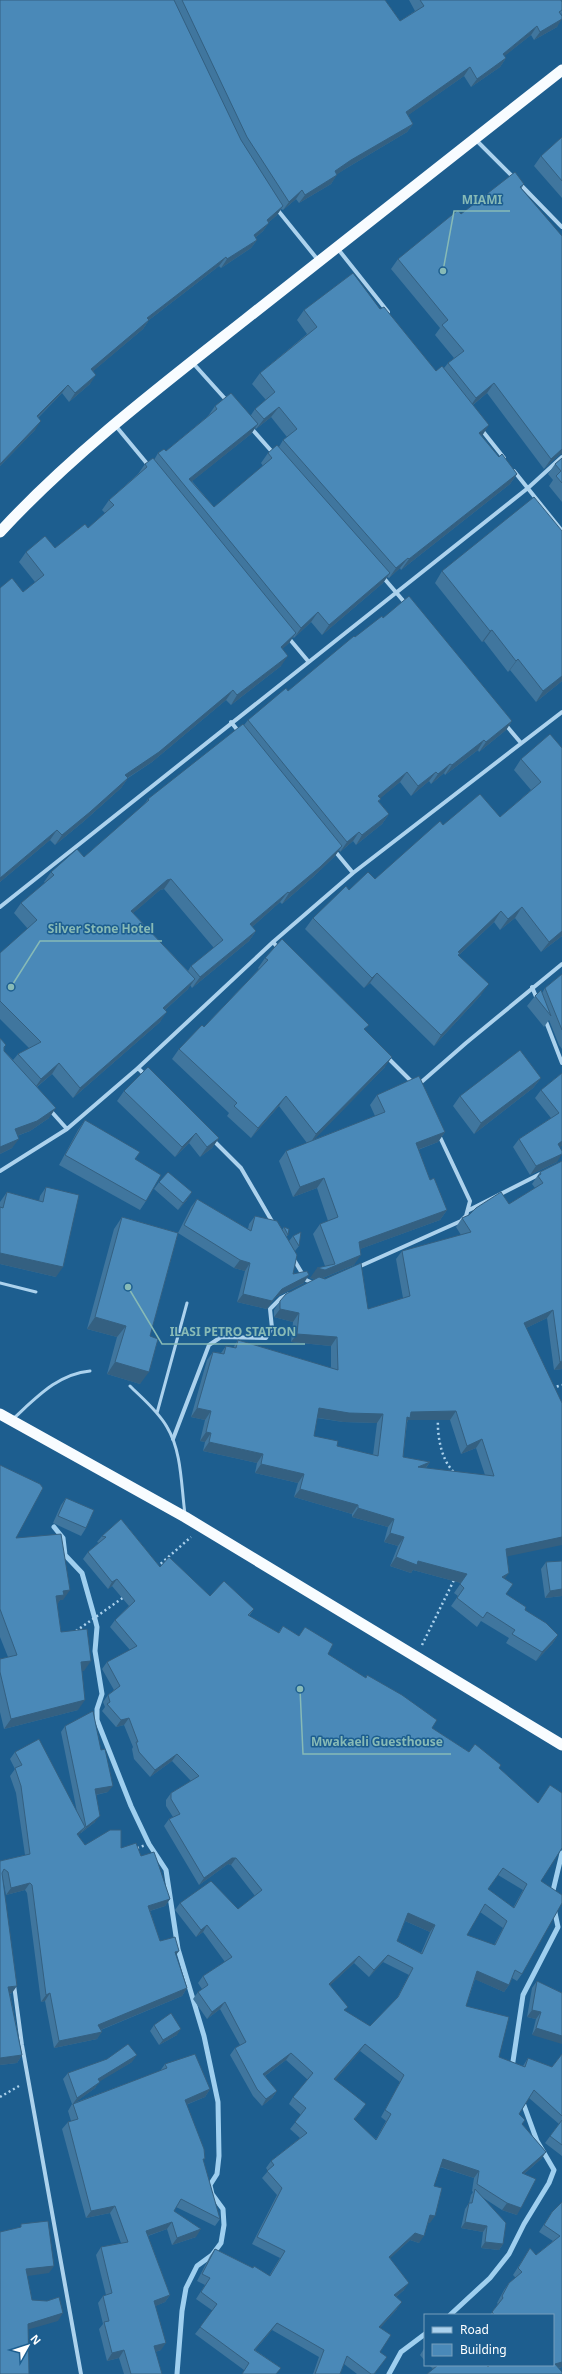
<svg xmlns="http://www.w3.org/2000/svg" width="562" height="2374" viewBox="0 0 562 2374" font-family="'Noto Sans',sans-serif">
	<rect width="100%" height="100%" fill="#1d5e8f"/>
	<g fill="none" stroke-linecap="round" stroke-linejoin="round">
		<!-- stream -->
		<path stroke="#9fcfef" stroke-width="5" d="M 54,1527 L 63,1538 L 65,1555 L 82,1573 L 95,1619 L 97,1627 L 95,1651 L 102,1694 L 97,1709 L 97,1720 L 131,1806 L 149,1844 L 166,1870 L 178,1949 L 204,2036 L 218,2102 L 219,2156 L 217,2174 L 210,2185 L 212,2194 L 223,2209 L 224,2225 L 221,2243 L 212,2255 L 197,2266 L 186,2288 L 182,2311 L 177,2374
			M 552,1895 L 562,1853
			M 512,2068 L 523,1995 L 558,1927 L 554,1908
			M 450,2315 L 490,2278 L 509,2254 L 524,2224 L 549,2183 L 554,2170 L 537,2141 L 522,2100
			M 389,2374 L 401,2352 L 425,2334"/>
		<!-- path -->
		<path stroke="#acd2ed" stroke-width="2.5" stroke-dasharray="2 3" stroke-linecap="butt" d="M 552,1388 L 562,1385
			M 438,1418 C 437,1435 441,1461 455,1473
			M 157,1567 L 191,1537
			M 76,1631 L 124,1597
			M 422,1645 L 455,1578
			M 137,1848 L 146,1845
			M 0,2097 L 19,2086"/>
		<!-- service -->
		<path stroke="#acd2ed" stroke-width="3" d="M 0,1283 L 36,1292
			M 130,1386 C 142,1398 158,1411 167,1427 C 182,1452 181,1485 185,1514
			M 157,1413 L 187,1303
			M 14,1418 C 37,1397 58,1374 90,1371"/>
		<!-- minor -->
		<path stroke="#acd2ed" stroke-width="4" d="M 475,139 L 514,178
			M 519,183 L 562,227
			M 276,208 L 318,260
			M 338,249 L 388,312
			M 192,362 L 228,402
			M 115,425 L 149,466
			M 251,428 L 274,454
			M 481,429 L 504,458
			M 514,471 L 562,531
			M 382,576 L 406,604
			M 287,636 L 308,661
			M 231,722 L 239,732
			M 505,724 L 521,743
			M 334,850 L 353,873
			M 0,907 L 528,488 L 562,457
			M 273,942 L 279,949
			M 532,987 L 537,999
			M 545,1019 L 562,1063
			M 387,1057 L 413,1083
			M 138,1068 L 146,1076
			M 418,1085 L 466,1043 L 562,964
			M 50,1110 L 67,1129
			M 213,1140 L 241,1168 L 273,1223
			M 0,1171 L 67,1129 L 138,1068 L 273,942 L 353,873 L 562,712
			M 469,1210 L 542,1173
			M 293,1258 L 306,1280 L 313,1283
			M 356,1268 L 461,1221 L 466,1216 L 470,1201 L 439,1135
			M 173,1439 L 209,1345 L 221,1337 L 266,1338 L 272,1328 L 270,1309 L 281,1298 L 289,1294
			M 14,1985 L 22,2045 L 81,2374"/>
		<!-- trunk -->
		<path stroke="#f8fcff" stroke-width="11" d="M 0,532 C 73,453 161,386 246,319 C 351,236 456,153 562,70
			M 0,1414 L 185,1517 L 562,1745"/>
	</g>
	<!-- wall -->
	<path fill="#40769e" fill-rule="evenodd" d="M 0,0 L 385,0 L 400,21 L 415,11 L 409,0 L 561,0 L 562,2 L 562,13 L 557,27 L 534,40 L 531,35 L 504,56 L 506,58 L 500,67 L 471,87 L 464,76 L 408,115 L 413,124 L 407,132 L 345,169 L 337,174 L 331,184 L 299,203 L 296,199 L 283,210 L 281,209 L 277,215 L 269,222 L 263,231 L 255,238 L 257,240 L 251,248 L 221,268 L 219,266 L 149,320 L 143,329 L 93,371 L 90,384 L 69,402 L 62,393 L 38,418 L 35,430 L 0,466 Z
		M 562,137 L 562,198 L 534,166 L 541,156 Z
		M 524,184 L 521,189 L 560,454 L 544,469 L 487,393 L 473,405 L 482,436 L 499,457 L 517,474 L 510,484 L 401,570 L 400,568 L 389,578 L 387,577 L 383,583 L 322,635 L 311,622 L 294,638 L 293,637 L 289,643 L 282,649 L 281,666 L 231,705 L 226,700 L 152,762 L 128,778 L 121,788 L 83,822 L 55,845 L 50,840 L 0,882 L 0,588 L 23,592 L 35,582 L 19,562 L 26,552 L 55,548 L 88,528 L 105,513 L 102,510 L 109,500 L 138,474 L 145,464 L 154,460 L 158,453 L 166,451 L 208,416 L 215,406 L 251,415 L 255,409 L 266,400 L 252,384 L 260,373 L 307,334 L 297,320 L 304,310 L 380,309 L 436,371 L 444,368 L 448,363 L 454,358 L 435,335 L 440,328 L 391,269 L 398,259 L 461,214 ZM 271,417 L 287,437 L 283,440 L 279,447 L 268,453 L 261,463 L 263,466 L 214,507 L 192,481 L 251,434 L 255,428 L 256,429 Z
		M 562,458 L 562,502 L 549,486 L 553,480 L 548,474 L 555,464 Z
		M 442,571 L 562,681 L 536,702 L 510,670 L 508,672 L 484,641 L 482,642 L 435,583 Z
		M 383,618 L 512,721 L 506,730 L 479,752 L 478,750 L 445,775 L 444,773 L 431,784 L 429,781 L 411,796 L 400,782 L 380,798 L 379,802 L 389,814 L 382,824 L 356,845 L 353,841 L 340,852 L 339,850 L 335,856 L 313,877 L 282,904 L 280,902 L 252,927 L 256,931 L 249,941 L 192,988 L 190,985 L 188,989 L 165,1010 L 160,1022 L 73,1098 L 52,1074 L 37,1087 L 49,1118 L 30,1131 L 17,1136 L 12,1148 L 0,1154 L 0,1038 L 6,1045 L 4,1048 L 4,1051 L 13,1060 L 18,1054 L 29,1048 L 0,1019 L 0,953 L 28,929 L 14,913 L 21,903 L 45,883 L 44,882 L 51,872 L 84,857 L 143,806 L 148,799 L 244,725 L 248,720 L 288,691 L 355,637 ZM 164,889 L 214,948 L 191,966 L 188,971 L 133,913 L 160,890 Z
		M 562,748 L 562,936 L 541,952 L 515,918 L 500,930 L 494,922 L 458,956 L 481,995 L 434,1046 L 370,983 L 364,988 L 305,929 L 313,918 L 349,890 L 375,879 L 443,825 L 500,817 L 531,790 L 514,770 L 521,759 Z
		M 265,958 L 365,1030 L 385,1067 L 313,1140 L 375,1116 L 370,1105 L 377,1095 L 445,1132 L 438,1142 L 418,1150 L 430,1180 L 447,1210 L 440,1220 L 360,1249 L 354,1265 L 323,1278 L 368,1309 L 403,1298 L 396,1259 L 402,1251 L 461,1235 L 456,1227 L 462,1218 L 509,1204 L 535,1188 L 532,1184 L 540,1172 L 562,1161 L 562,1369 L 554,1370 L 547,1318 L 526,1328 L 505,1579 L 506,1594 L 525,1610 L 558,1635 L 552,1644 L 536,1661 L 506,1643 L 509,1638 L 481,1621 L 477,1627 L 451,1606 L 458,1596 L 454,1593 L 461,1583 L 413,1570 L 411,1573 L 390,1566 L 398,1546 L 384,1542 L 388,1527 L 352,1517 L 352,1514 L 294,1497 L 298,1483 L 255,1473 L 257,1463 L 203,1451 L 205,1442 L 200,1441 L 205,1420 L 191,1417 L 207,1360 L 213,1352 L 221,1353 L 226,1346 L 233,1348 L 238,1340 L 331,1368 L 331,1346 L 291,1342 L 293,1322 L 274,1317 L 274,1310 L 280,1301 L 315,1279 L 310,1278 L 325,1266 L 313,1234 L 320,1224 L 328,1221 L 317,1188 L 293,1197 L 279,1161 L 286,1151 L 307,1143 L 279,1106 L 251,1138 L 227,1116 L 229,1113 L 172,1059 L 179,1049 L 204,1027 L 259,969 L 258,968 ZM 317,1418 L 343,1422 L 377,1423 L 373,1455 L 337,1446 L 314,1436 ZM 408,1420 L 450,1420 L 461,1454 L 476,1448 L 485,1475 L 426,1468 L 430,1462 L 403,1457 L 407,1423 Z
		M 562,974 L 562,1049 L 559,1045 L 549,1020 L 544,1027 L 527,1006 L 535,996 L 542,993 L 545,988 Z
		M 562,1073 L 560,1148 L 557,1162 L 530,1175 L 513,1147 L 519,1139 L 551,1118 L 535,1098 L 541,1090 Z
		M 541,1078 L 533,1088 L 474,1134 L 453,1106 L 460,1096 Z
		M 124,1091 L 219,1138 L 212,1148 L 200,1157 L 189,1143 L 175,1157 L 117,1101 Z
		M 85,1120 L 135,1159 L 146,1201 L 140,1210 L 59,1165 L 78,1130 Z
		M 159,1182 L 187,1200 L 178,1210 L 154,1189 Z
		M 46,1187 L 56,1277 L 0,1264 L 0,1202 L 7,1192 L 39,1201 L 40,1196 Z
		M 197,1199 L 248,1229 L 249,1224 L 255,1216 L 282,1230 L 284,1227 L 288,1235 L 286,1237 L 289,1241 L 293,1236 L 299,1246 L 295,1251 L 293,1274 L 304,1283 L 276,1297 L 267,1309 L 237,1302 L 245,1271 L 234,1268 L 178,1233 L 150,1336 L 140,1384 L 107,1374 L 117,1337 L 87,1329 L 114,1229 L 122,1217 L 178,1233 L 191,1207 Z
		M 0,1465 L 16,1538 L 63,1600 L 60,1600 L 57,1604 L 61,1632 L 84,1671 L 82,1671 L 78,1710 L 4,1729 L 0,1712 L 0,1659 L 8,1657 L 0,1637 Z
		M 66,1498 L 86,1528 L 81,1536 L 53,1523 L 61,1505 Z
		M 121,1519 L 160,1567 L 210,1596 L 254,1609 L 249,1616 L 278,1633 L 283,1626 L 299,1636 L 305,1627 L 328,1654 L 365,1678 L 367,1675 L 432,1728 L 469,1752 L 499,1768 L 538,1803 L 550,1785 L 541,1881 L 522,1974 L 517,1981 L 512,1978 L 509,1985 L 504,1992 L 475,1979 L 466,2006 L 499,2057 L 523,2066 L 528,2058 L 552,2067 L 562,2054 L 562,2156 L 545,2143 L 559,2124 L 529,2098 L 519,2114 L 522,2124 L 546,2152 L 541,2159 L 524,2174 L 517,2215 L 502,2210 L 482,2197 L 503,2244 L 499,2250 L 481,2248 L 483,2232 L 461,2228 L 465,2209 L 469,2203 L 471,2195 L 473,2192 L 472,2191 L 474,2178 L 440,2167 L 434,2186 L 430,2223 L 428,2222 L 419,2243 L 410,2240 L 390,2258 L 404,2290 L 396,2297 L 397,2309 L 380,2328 L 380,2352 L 375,2374 L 357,2374 L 344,2364 L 340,2374 L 313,2374 L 319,2357 L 272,2330 L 255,2350 L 281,2368 L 244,2370 L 195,2334 L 213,2311 L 196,2299 L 205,2285 L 197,2281 L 210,2256 L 215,2249 L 269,2276 L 280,2258 L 252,2244 L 277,2195 L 262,2178 L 268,2171 L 266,2168 L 271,2161 L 300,2138 L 290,2129 L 301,2115 L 289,2104 L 293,2097 L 308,2080 L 286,2060 L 265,2076 L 277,2091 L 272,2098 L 262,2106 L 253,2096 L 230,2055 L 235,2048 L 240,2045 L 220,2009 L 207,2019 L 193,1999 L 198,1992 L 202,1989 L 198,1983 L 203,1976 L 225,1962 L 203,1932 L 196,1937 L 175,1910 L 180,1903 L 238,1909 L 255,1896 L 231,1865 L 228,1864 L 199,1885 L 164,1826 L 169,1819 L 173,1817 L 166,1806 L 166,1800 L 171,1793 L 191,1781 L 172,1761 L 150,1777 L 134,1759 L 132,1749 L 133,1747 L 124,1725 L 116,1727 L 102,1711 L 105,1707 L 103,1702 L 108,1695 L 114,1690 L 102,1669 L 107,1662 L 130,1650 L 110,1627 L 115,1620 L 129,1606 L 112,1586 L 108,1589 L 83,1559 L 88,1552 L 99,1543 L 97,1542 L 102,1536 ZM 498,1875 L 523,1890 L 513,1908 L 488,1889 ZM 480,1912 L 503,1928 L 494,1945 L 467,1935 ZM 405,1921 L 430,1932 L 421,1953 L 397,1941 ZM 383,1962 L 409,1975 L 396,2000 L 370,2026 L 345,2011 L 330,1985 L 354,1963 L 369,1977 ZM 360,2051 L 400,2082 L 381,2117 L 386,2121 L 376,2139 L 354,2120 L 361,2111 L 335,2080 Z
		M 562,1561 L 562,1596 L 545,1598 L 541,1569 L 546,1562 Z
		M 65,1726 L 108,1792 L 96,1795 L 95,1822 L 81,1833 L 81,1832 L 78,1836 L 85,1845 L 121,1848 L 141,1856 L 170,1899 L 165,1906 L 150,1911 L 160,1941 L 176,1956 L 187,1988 L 182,1996 L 101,2030 L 97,2039 L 54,2048 L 45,2001 L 41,2002 L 27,1893 L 25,1890 L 6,1895 L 3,1879 L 2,1878 L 12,1993 L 10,1994 L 22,2055 L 17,2063 L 0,2065 L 0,1861 L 25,1855 L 16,1793 L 10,1776 L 15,1769 L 10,1759 L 15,1752 L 77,1812 L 61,1732 Z
		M 537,1981 L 562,1993 L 532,2035 L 536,2019 L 527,2017 L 532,1988 Z
		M 154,2025 L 177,2035 L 159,2045 L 150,2031 Z
		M 132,2062 L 99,2081 L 95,2088 L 74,2103 L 160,2071 L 165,2064 L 210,2089 L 205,2097 L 186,2105 L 220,2219 L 215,2226 L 176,2207 L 174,2211 L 196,2237 L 172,2245 L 167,2229 L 148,2236 L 170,2295 L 165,2302 L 155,2306 L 161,2350 L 155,2352 L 162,2374 L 124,2374 L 119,2358 L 107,2361 L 99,2329 L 103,2324 L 98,2303 L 103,2296 L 106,2295 L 96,2255 L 101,2247 L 121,2243 L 110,2213 L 86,2218 L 62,2129 L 68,2122 L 71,2121 L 68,2111 L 72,2104 L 63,2079 L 68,2073 Z
		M 562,2202 L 562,2367 L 559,2368 L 433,2369 L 429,2365 L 486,2365 L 488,2367 L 553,2315 L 490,2315 L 498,2304 L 497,2303 L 504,2290 L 509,2283 L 516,2278 L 513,2275 L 530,2248 L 536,2255 L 553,2241 L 539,2232 L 552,2212 Z
		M 425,2347 L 425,2361 L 420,2355 Z"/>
	<!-- shaded-wall -->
	<path fill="#346081" d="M 562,19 L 557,27 L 534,40 L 540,32 Z
		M 537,26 L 531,35 L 497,62 L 503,54 Z
		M 506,58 L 500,67 L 471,87 L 477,79 Z
		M 470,67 L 464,76 L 400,121 L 406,112 Z
		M 413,124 L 407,132 L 345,169 L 329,180 L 335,171 L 351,160 Z
		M 337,175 L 331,184 L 299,203 L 305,195 Z
		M 302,190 L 296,199 L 283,210 L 289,202 Z
		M 283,206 L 277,215 L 261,229 L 267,220 Z
		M 269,223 L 263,231 L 248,244 L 254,235 Z
		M 257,240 L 251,248 L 221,268 L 227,259 Z
		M 226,257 L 219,266 L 149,320 L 143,329 L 85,378 L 91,369 L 147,318 Z
		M 96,375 L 90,384 L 69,402 L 75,393 Z
		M 494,383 L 487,393 L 469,408 L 476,398 Z
		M 68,385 L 62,393 L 30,425 L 37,416 Z
		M 279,407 L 271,417 L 256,429 L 264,419 Z
		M 41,421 L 35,430 L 0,466 L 0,464 Z
		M 258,424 L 251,434 L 185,487 L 189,479 Z
		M 489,425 L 482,436 L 479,433 Z
		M 562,449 L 562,455 L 560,454 L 544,469 L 551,459 Z
		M 517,474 L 510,484 L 401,570 L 409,559 Z
		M 408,558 L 400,568 L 389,578 L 396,568 Z
		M 390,573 L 383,583 L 322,635 L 329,625 Z
		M 318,612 L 311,622 L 294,638 L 301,628 Z
		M 492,630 L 484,641 L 482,642 L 490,631 Z
		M 296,633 L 289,643 L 274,657 L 281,647 Z
		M 288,656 L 281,666 L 231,705 L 237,695 Z
		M 518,659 L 510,670 L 508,672 L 516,661 Z
		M 562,676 L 562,681 L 536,702 L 543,691 Z
		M 233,690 L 226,700 L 152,762 L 118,784 L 125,775 Z
		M 512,721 L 506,730 L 479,752 L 486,742 Z
		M 484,740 L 478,750 L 445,775 L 452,765 Z
		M 450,764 L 444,773 L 431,784 L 438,774 Z
		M 407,772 L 400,782 L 371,806 L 378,796 Z
		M 436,772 L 429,781 L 411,796 L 418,786 Z
		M 128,778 L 121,788 L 83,822 L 55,845 L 62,835 Z
		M 389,814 L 382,824 L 356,845 L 362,835 Z
		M 57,830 L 50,840 L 0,882 L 0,878 Z
		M 359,832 L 353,841 L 340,852 L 347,842 Z
		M 342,846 L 335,856 L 313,877 L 282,904 L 289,893 Z
		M 171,879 L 164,889 L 160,890 L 124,921 L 131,911 L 167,880 Z
		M 288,892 L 280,902 L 243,935 L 250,924 Z
		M 522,907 L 515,918 L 500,930 L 508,919 Z
		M 501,911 L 494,922 L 460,954 L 453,964 L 458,952 Z
		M 256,931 L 249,941 L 192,988 L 200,977 Z
		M 562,931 L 562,936 L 541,952 L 549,942 Z
		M 377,973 L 370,983 L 364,988 L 372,978 Z
		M 195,979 L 188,989 L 156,1018 L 163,1008 Z
		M 489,984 L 481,995 L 434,1046 L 441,1035 Z
		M 167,1012 L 160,1022 L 73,1098 L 80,1088 Z
		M 392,1057 L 385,1067 L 309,1145 L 316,1134 Z
		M 59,1063 L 52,1074 L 34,1089 L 41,1079 Z
		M 541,1078 L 533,1088 L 474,1134 L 481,1123 Z
		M 286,1096 L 279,1106 L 251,1138 L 258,1128 Z
		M 56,1108 L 49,1118 L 30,1131 L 8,1139 L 15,1129 Z
		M 445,1132 L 438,1142 L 409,1153 L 416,1143 Z
		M 196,1133 L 189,1143 L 175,1157 L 182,1147 Z
		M 219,1138 L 212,1148 L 200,1157 L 207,1147 Z
		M 19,1139 L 12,1148 L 0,1154 L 0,1147 Z
		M 562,1141 L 562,1146 L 552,1152 L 558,1144 Z
		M 562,1154 L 557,1162 L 530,1175 L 536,1166 Z
		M 324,1178 L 317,1188 L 293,1197 L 300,1187 Z
		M 192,1192 L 187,1200 L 178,1210 L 183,1203 Z
		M 447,1210 L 440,1220 L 352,1252 L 359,1242 Z
		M 0,1253 L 63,1267 L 56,1277 L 0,1264 Z
		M 361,1255 L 354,1265 L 318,1280 L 310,1278 L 317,1268 L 325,1270 Z
		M 240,1260 L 250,1263 L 245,1271 L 234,1268 Z
		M 309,1275 L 304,1283 L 276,1297 L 267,1309 L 237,1302 L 243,1294 L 282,1289 Z
		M 280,1309 L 299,1313 L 293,1322 L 274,1317 Z
		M 553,1310 L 547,1318 L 518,1332 L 524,1323 Z
		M 95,1317 L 126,1326 L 117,1337 L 87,1329 Z
		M 297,1334 L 337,1337 L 331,1346 L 291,1342 Z
		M 562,1361 L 562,1369 L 554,1370 L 560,1362 Z
		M 115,1362 L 149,1372 L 140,1384 L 107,1374 Z
		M 197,1408 L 211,1411 L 205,1420 L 191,1417 Z
		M 319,1408 L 383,1414 L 377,1423 L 343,1422 L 313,1417 Z
		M 456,1411 L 450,1420 L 408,1420 L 404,1426 L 401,1426 L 411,1412 Z
		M 206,1432 L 211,1433 L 205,1442 L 200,1441 Z
		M 482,1439 L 476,1448 L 461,1454 L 467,1446 Z
		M 209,1442 L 263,1454 L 257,1463 L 203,1451 Z
		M 430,1462 L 424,1470 L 418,1467 Z
		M 261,1464 L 304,1474 L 298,1483 L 255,1473 Z
		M 300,1489 L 358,1505 L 352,1514 L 294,1497 Z
		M 358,1508 L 394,1519 L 388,1527 L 352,1517 Z
		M 390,1533 L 404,1537 L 398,1546 L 384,1542 Z
		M 562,1537 L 562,1545 L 500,1558 L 506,1549 Z
		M 396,1557 L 418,1561 L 467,1574 L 461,1583 L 413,1570 L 411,1573 L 390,1566 Z
		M 509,1573 L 503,1581 L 502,1577 Z
		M 117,1579 L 112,1586 L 108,1589 L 112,1582 Z
		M 562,1589 L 562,1596 L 545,1598 L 550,1591 Z
		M 70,1590 L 63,1600 L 60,1600 L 57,1605 L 56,1596 L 63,1591 Z
		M 558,1635 L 552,1644 L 536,1661 L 542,1652 Z
		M 91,1661 L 84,1671 L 74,1672 L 81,1662 Z
		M 85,1700 L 78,1710 L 4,1729 L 11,1719 Z
		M 129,1718 L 124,1725 L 116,1727 L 121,1720 Z
		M 177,1754 L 172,1761 L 150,1777 L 155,1770 Z
		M 113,1786 L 108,1792 L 90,1796 L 95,1789 Z
		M 100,1816 L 95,1822 L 81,1833 L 86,1827 Z
		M 85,1827 L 80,1834 L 72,1841 L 77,1834 Z
		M 232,1858 L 236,1858 L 231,1865 L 228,1864 L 199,1885 L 204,1878 Z
		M 30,1883 L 25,1890 L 6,1895 L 11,1888 Z
		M 170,1899 L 165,1906 L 143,1913 L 148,1906 Z
		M 408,1913 L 435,1925 L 430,1932 L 403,1920 Z
		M 207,1925 L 203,1932 L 196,1937 L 201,1930 Z
		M 179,1951 L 174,1958 L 175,1952 Z
		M 388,1955 L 383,1962 L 369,1977 L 374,1970 Z
		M 359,1956 L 354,1963 L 324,1991 L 329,1984 Z
		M 477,1971 L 509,1985 L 504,1992 L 472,1978 Z
		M 17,1986 L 12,1993 L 3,1995 L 8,1987 Z
		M 187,1988 L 182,1996 L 93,2033 L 98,2025 Z
		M 50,1993 L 45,2001 L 41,2002 L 46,1995 Z
		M 225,2002 L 220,2009 L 207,2019 L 212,2012 Z
		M 532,2010 L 541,2012 L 536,2019 L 527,2017 Z
		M 536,2028 L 562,2036 L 562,2044 L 532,2035 Z
		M 181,2029 L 177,2035 L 159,2045 L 163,2040 Z
		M 102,2032 L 97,2039 L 54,2048 L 59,2041 Z
		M 365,2044 L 360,2051 L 330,2086 L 334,2079 Z
		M 291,2053 L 286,2060 L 258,2081 L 263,2074 Z
		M 22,2055 L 17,2063 L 0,2065 L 0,2058 Z
		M 137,2055 L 132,2062 L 94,2085 L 98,2079 Z
		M 100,2082 L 95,2088 L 72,2105 L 77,2098 Z
		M 210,2089 L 205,2097 L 180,2107 L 185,2100 Z
		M 277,2091 L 272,2098 L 262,2106 L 266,2099 Z
		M 546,2152 L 541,2159 L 517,2180 L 522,2173 Z
		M 443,2159 L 479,2171 L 474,2178 L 438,2166 Z
		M 507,2203 L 521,2208 L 517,2215 L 502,2210 Z
		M 115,2206 L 110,2213 L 86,2218 L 91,2211 Z
		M 430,2215 L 435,2216 L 430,2223 L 426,2222 Z
		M 172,2222 L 167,2229 L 141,2238 L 146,2231 Z
		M 465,2222 L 487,2226 L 483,2232 L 461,2228 Z
		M 201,2229 L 196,2237 L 172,2245 L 177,2238 Z
		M 415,2233 L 424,2236 L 419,2243 L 410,2240 L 384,2264 L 389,2257 Z
		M 485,2242 L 503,2244 L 499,2250 L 481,2248 Z
		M 54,2266 L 49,2273 L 21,2277 L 26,2269 Z
		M 409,2283 L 404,2290 L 390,2302 L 394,2295 Z
		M 170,2295 L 165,2302 L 149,2309 L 154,2301 Z
		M 402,2302 L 397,2309 L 375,2334 L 379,2327 Z
		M 63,2313 L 58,2321 L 23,2331 L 28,2324 Z
		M 277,2323 L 272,2330 L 249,2357 L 254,2350 Z
		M 166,2343 L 161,2350 L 149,2354 L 154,2346 Z
		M 124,2350 L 119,2358 L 107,2361 L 112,2353 Z
		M 562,2362 L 562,2367 L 550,2370 L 555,2364 Z"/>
	<!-- building -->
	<path fill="#4a89b8" stroke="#346081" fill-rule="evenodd" d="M 0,0 L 174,0 L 241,140 L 283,206 L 267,220 L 269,223 L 254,235 L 257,240 L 227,259 L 226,257 L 147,318 L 149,320 L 91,369 L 96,375 L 75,393 L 68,385 L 37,416 L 41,421 L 0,464 Z
		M 182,0 L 385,0 L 400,21 L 424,6 L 420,0 L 561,0 L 562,2 L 562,10 L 559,12 L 562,16 L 562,19 L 540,32 L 537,26 L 503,54 L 506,58 L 477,79 L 470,67 L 406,112 L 413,124 L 351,160 L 335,171 L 337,175 L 305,195 L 302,190 L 289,202 L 247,137 Z
		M 562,137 L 562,181 L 541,156 Z
		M 515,172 L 524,184 L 520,187 L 562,236 L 562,449 L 551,459 L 494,383 L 476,398 L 448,363 L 464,351 L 442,325 L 448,320 L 398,259 L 458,210 L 461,214 Z
		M 353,273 L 380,309 L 384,307 L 436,371 L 442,366 L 489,425 L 479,433 L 499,457 L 502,454 L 517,474 L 409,559 L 408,558 L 396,568 L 283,440 L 297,429 L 279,407 L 264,419 L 255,409 L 275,392 L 260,373 L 317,327 L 304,310 Z
		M 231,393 L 258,424 L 189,479 L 214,507 L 272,458 L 268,453 L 277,445 L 390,573 L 329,625 L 318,612 L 301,628 L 158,453 L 164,449 L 166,451 L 217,409 L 215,406 Z
		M 153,458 L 296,633 L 281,647 L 288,656 L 237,695 L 233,690 L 159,752 L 125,775 L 128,778 L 90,812 L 62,835 L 57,830 L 0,878 L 0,588 L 12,578 L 23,592 L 44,575 L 26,552 L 45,536 L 55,548 L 85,524 L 88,528 L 114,505 L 109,500 L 147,467 L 145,464 Z
		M 562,458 L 562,483 L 556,476 L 561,471 L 555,464 Z
		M 534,497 L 562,531 L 562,676 L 543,691 L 518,659 L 516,661 L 492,630 L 490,631 L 442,571 Z
		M 409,596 L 512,721 L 486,742 L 484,740 L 452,765 L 450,764 L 438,774 L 436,772 L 418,786 L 407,772 L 378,796 L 381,799 L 378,801 L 389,814 L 362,835 L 359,832 L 347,842 L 248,720 L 286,688 L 288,691 L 354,636 L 355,637 L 382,616 L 383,618 Z
		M 243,724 L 342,846 L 320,867 L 289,893 L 288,892 L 250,924 L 256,931 L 200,977 L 191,966 L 223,940 L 171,879 L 167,880 L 131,911 L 195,979 L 163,1008 L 167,1012 L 80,1088 L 59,1063 L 41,1079 L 18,1054 L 41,1042 L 0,1001 L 0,953 L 37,920 L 21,903 L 54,875 L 51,872 L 77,849 L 84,857 L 149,800 L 148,799 Z
		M 550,734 L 562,748 L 562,931 L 549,942 L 522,907 L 508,919 L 501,911 L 458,952 L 460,953 L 458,955 L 489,984 L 441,1035 L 377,973 L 372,978 L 313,918 L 346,886 L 349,890 L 368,872 L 375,879 L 440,821 L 443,825 L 480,794 L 500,817 L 541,782 L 521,759 Z
		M 282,939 L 369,1025 L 364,1029 L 392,1057 L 316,1134 L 286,1096 L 258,1128 L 234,1106 L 237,1103 L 179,1049 L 202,1025 L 204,1027 L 268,960 L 265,958 Z
		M 562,974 L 562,1030 L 545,988 Z
		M 541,990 L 551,1016 L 535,996 Z
		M 0,1038 L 6,1045 L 4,1047 L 4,1051 L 56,1108 L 37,1121 L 15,1129 L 19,1139 L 0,1147 Z
		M 520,1050 L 541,1078 L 481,1123 L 460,1096 Z
		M 148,1067 L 219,1138 L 207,1147 L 196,1133 L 182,1147 L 124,1091 Z
		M 562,1073 L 562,1141 L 558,1144 L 562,1151 L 562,1154 L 536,1166 L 519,1139 L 559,1113 L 541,1090 Z
		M 419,1076 L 445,1132 L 416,1143 L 430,1180 L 434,1178 L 447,1210 L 359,1242 L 361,1255 L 325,1270 L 317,1268 L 335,1264 L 320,1224 L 338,1217 L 324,1178 L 300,1187 L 286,1151 L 385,1112 L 377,1095 Z
		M 85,1120 L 140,1152 L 135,1159 L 161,1175 L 146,1201 L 65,1155 Z
		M 562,1161 L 562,1361 L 560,1362 L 553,1310 L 524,1323 L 562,1403 L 562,1537 L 506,1549 L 509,1573 L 502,1577 L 513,1584 L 506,1594 L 526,1607 L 525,1610 L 546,1623 L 558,1635 L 542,1652 L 512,1634 L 515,1630 L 487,1612 L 483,1618 L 457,1598 L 464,1588 L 460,1584 L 467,1574 L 418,1561 L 417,1565 L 396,1557 L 404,1537 L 390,1533 L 394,1519 L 358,1508 L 358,1505 L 300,1489 L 304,1474 L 261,1464 L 263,1454 L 209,1442 L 211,1433 L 206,1432 L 211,1411 L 197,1408 L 213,1352 L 224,1354 L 226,1346 L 236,1348 L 238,1340 L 338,1370 L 337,1337 L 297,1334 L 299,1313 L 280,1309 L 280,1301 L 286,1294 L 319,1277 L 325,1279 L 361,1263 L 368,1309 L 410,1296 L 402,1251 L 471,1232 L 462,1218 L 469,1215 L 476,1208 L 501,1192 L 509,1204 L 543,1183 L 538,1176 L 541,1174 L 540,1172 ZM 319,1408 L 349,1413 L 383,1414 L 378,1456 L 337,1446 L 338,1441 L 314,1436 ZM 456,1411 L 467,1446 L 482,1439 L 494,1476 L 418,1467 L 430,1462 L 403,1457 L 407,1417 L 410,1418 L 411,1412 Z
		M 168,1172 L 192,1192 L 183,1203 L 159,1182 Z
		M 46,1187 L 79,1195 L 63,1267 L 0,1253 L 0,1207 L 3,1208 L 7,1192 L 43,1202 Z
		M 197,1199 L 251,1231 L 255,1216 L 277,1221 L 297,1255 L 293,1274 L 307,1271 L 309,1275 L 282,1289 L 272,1301 L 243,1294 L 250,1263 L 240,1260 L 184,1225 Z
		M 122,1217 L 178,1233 L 150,1336 L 158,1339 L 149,1372 L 115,1362 L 126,1326 L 95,1317 Z
		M 284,1227 L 289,1229 L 288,1235 Z
		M 301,1232 L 299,1246 L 293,1236 Z
		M 0,1465 L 40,1484 L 43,1488 L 16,1538 L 61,1534 L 70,1590 L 63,1591 L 64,1595 L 56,1596 L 61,1632 L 87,1629 L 91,1661 L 81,1662 L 85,1700 L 11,1719 L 0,1672 L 0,1659 L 17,1655 L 0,1609 Z
		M 66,1498 L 94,1510 L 86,1528 L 58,1516 Z
		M 121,1519 L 160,1567 L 169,1557 L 210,1596 L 224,1581 L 254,1609 L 248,1615 L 279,1633 L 283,1626 L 299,1636 L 305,1627 L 333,1644 L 328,1654 L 366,1678 L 367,1675 L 402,1695 L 437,1720 L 432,1728 L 469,1752 L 475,1744 L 501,1765 L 499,1768 L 538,1803 L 550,1785 L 562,1793 L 562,1848 L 541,1881 L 562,1895 L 562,1903 L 522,1974 L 515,1970 L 509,1985 L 477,1971 L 466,2006 L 509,2017 L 499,2057 L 525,2067 L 528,2058 L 552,2067 L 562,2054 L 562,2116 L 534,2090 L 519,2114 L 525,2120 L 522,2124 L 546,2152 L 522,2173 L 536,2179 L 521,2208 L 507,2203 L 477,2184 L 479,2171 L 443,2159 L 434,2186 L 442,2188 L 435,2216 L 430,2215 L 424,2236 L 415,2233 L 389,2257 L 409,2283 L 394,2295 L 402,2302 L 379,2327 L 391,2335 L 380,2352 L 387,2357 L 374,2374 L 371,2374 L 347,2356 L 340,2374 L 315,2374 L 324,2350 L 277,2323 L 254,2350 L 281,2368 L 276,2374 L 242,2374 L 249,2363 L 200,2327 L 217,2304 L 201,2292 L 210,2278 L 202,2274 L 215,2249 L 253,2268 L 254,2266 L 270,2276 L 285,2251 L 257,2237 L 282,2188 L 267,2171 L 274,2165 L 271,2161 L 307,2133 L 295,2122 L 306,2108 L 293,2097 L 313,2073 L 291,2053 L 263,2074 L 277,2091 L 266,2099 L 257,2089 L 235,2048 L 246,2042 L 225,2002 L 212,2012 L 198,1992 L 208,1985 L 203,1976 L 232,1957 L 207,1925 L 201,1930 L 180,1903 L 211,1881 L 238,1909 L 262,1890 L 236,1858 L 232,1858 L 204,1878 L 169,1819 L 180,1814 L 171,1799 L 171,1793 L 199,1776 L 177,1754 L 155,1770 L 139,1752 L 136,1742 L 138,1742 L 129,1718 L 121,1720 L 107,1704 L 110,1702 L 108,1695 L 120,1686 L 107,1662 L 137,1646 L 115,1620 L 135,1601 L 117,1579 L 112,1582 L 88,1552 L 106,1537 L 102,1536 ZM 503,1868 L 527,1884 L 514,1908 L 488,1889 ZM 485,1904 L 507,1921 L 495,1945 L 467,1935 ZM 408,1913 L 435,1925 L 422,1954 L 397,1941 ZM 388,1955 L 413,1968 L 398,1997 L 370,2026 L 344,2010 L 348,2007 L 329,1984 L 359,1956 L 374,1970 ZM 365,2044 L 404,2075 L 385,2110 L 391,2114 L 376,2140 L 354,2119 L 366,2104 L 334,2079 Z
		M 562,1561 L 562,1589 L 550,1591 L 546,1562 Z
		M 93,1711 L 101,1750 L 105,1749 L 113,1786 L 95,1789 L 100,1816 L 86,1827 L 65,1726 Z
		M 39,1739 L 85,1827 L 77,1834 L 85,1845 L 110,1830 L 121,1830 L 121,1848 L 136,1843 L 141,1856 L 154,1852 L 158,1863 L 170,1899 L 148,1906 L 160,1941 L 175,1937 L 179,1951 L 175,1952 L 187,1988 L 98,2025 L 102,2032 L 59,2041 L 50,1993 L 46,1995 L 32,1885 L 30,1883 L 11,1888 L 8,1872 L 4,1869 L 2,1873 L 17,1986 L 8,1987 L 22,2055 L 0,2058 L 0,1861 L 30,1854 L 21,1786 L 15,1768 L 22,1765 L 15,1752 Z
		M 537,1981 L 562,1993 L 562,2036 L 536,2028 L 541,2012 L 532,2010 Z
		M 171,2013 L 181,2029 L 163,2040 L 154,2025 Z
		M 128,2044 L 137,2055 L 98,2079 L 100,2082 L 77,2098 L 68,2073 L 107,2059 Z
		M 195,2054 L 210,2089 L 185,2100 L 204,2149 L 205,2159 L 203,2159 L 220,2219 L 181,2199 L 174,2211 L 201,2229 L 177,2238 L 172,2222 L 146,2231 L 170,2295 L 154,2301 L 166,2343 L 154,2346 L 162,2374 L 131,2374 L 124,2350 L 112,2353 L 104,2322 L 109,2321 L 103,2296 L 112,2293 L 101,2247 L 128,2242 L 115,2206 L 91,2211 L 68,2122 L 78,2119 L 73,2104 L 167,2068 L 165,2064 Z
		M 562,2120 L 562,2145 L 550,2136 Z
		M 475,2189 L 506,2223 L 503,2244 L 485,2242 L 487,2226 L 465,2222 L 469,2203 L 472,2203 Z
		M 562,2202 L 562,2362 L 555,2364 L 562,2372 L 562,2374 L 427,2374 L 438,2365 L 486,2365 L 488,2367 L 490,2365 L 553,2365 L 553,2315 L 495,2315 L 492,2312 L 503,2298 L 502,2296 L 509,2283 L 522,2272 L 518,2268 L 530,2248 L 536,2255 L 560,2236 L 544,2225 L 552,2212 Z
		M 48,2221 L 54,2266 L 26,2269 L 32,2300 L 47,2301 L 59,2297 L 63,2313 L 28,2324 L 29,2374 L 0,2374 L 0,2232 L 21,2227 L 21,2224 Z"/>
	<!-- callouts -->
	<path fill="none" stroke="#87bab6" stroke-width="1.5" d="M443 271L454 211H510M11 987L40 941H162M128 1287L162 1344H305M300 1689L303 1754H451"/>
	<g fill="#87bab6" stroke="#1d5e8f" stroke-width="1.5">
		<circle cx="443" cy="271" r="4"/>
		<circle cx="11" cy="987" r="4"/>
		<circle cx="128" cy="1287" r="4"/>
		<circle cx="300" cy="1689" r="4"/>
	</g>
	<g font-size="12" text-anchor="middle" font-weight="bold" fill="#87bab6" stroke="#1d5e8f" stroke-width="3" stroke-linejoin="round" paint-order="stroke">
		<text x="482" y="204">MIAMI</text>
		<text x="101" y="933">Silver Stone Hotel</text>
		<text x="233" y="1336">ILASI PETRO STATION</text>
		<text x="377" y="1746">Mwakaeli Guesthouse</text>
	</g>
	<!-- legend -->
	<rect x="424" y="2314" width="130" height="52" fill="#1d5e8f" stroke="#779ebc"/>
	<rect x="432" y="2327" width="20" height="6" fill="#acd2ed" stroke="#779ebc"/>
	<text x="460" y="2334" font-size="12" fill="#ffffff">Road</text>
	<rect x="432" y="2344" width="20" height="12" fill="#4a89b8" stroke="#779ebc"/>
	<text x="460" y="2354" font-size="12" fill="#ffffff">Building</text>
	<!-- north arrow -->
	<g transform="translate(28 2346) rotate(51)" stroke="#1d5e8f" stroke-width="3" paint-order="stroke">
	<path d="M0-3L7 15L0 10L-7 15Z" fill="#ffffff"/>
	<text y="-6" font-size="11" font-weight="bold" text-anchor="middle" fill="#ffffff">N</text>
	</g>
</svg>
